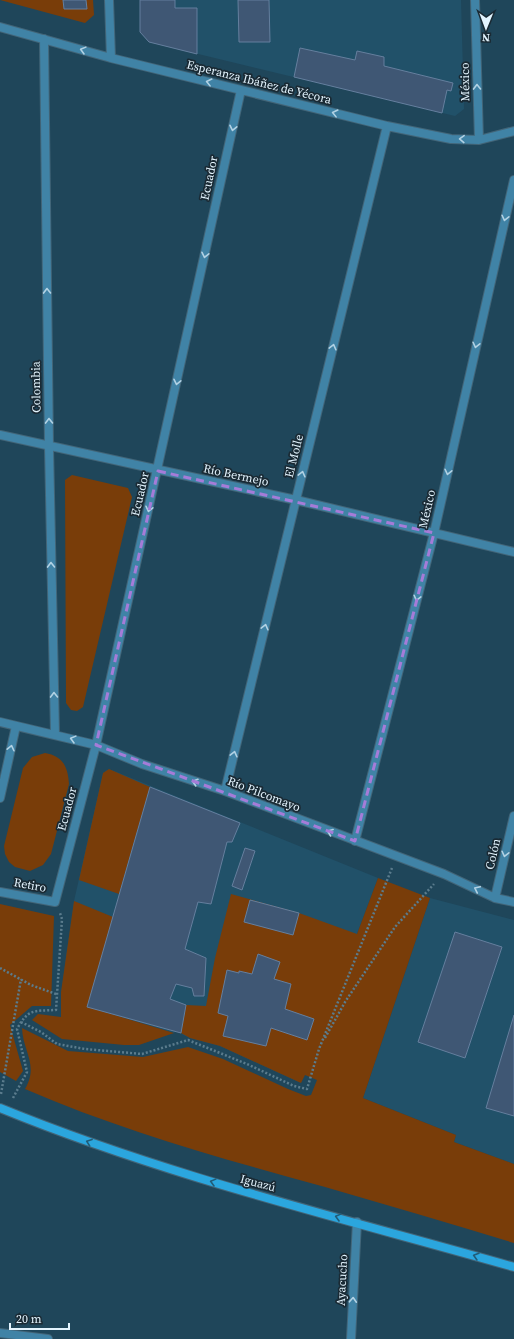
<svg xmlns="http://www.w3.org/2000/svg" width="514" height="1339" viewBox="0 0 514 1339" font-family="'Source Serif 4',serif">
	<rect width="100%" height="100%" fill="#1f465a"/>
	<!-- built -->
	<path fill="#215169" d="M 140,0 L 461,0 L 464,109 L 455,116 L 149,42 L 140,32 Z
		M 109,769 L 378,878 L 301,1083 L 220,1046 L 190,1038 L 175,1031 L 174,1033 L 87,1007 L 61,993 L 74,901 L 103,773 Z
		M 430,898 L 514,920 L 514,1164 L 454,1142 L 456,1135 L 363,1098 Z"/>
	<!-- green -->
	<path fill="#793d09" d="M 0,0 L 63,0 L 64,9 L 86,9 L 86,0 L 93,0 L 94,15 L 85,23 Z
		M 72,475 L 128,488 L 132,497 L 83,707 L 77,711 L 71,710 L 66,703 L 65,480 Z
		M 45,753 C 63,756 68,767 69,784 L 51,854 L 43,865 L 30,871 L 15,867 L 9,862 L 5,854 L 4,846 L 23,768 L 32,757 Z
		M 109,769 L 150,787 L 119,894 L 79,880 L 103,773 Z
		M 378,878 L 430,898 L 363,1098 L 456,1135 L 454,1142 L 514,1164 L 514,1243 C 451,1224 388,1205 325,1187 C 223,1159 122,1131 25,1089 C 39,1065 23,1052 22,1028 L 68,1051 L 143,1057 L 188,1047 L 223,1059 L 288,1089 L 306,1096 L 311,1095 L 317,1080 L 305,1075 L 301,1083 L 220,1046 L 190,1038 L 181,1033 L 186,1005 L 206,1006 L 215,958 L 231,894 L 299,913 L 357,934 Z
		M 74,901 L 113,917 L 88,1007 L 174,1033 L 139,1045 L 124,1045 L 62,1039 L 32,1020 L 38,1014 L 61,1017 L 61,992 Z
		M 0,904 L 54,916 L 51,1006 L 32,1006 L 10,1025 L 23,1071 L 16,1081 L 0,1072 Z"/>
	<!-- building -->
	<path fill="#3f5774" stroke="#657f9e" d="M 63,0 L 86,0 L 87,9 L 64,9 Z
		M 140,0 L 175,0 L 175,8 L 197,8 L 197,54 L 149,42 L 140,32 Z
		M 238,0 L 269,0 L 270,42 L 239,42 Z
		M 300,48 L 355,60 L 357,51 L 384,57 L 384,66 L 453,83 L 451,91 L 447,90 L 442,113 L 294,77 Z
		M 150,787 L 240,823 L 232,842 L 227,842 L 211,904 L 198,902 L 185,949 L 206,958 L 204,996 L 194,996 L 192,988 L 176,984 L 170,999 L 186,1005 L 181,1033 L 87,1007 Z
		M 245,848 L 255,851 L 242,890 L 232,886 Z
		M 250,900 L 299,913 L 293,935 L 244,922 Z
		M 455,932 L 502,947 L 465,1058 L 418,1042 Z
		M 258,954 L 280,962 L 274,979 L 291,984 L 285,1009 L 314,1019 L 307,1040 L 271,1028 L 266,1046 L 223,1036 L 228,1016 L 218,1013 L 227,970 L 239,973 L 239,971 L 252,974 Z
		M 514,1015 L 514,1116 L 486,1108 Z"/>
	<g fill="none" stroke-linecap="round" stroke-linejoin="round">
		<defs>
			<path id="minor" d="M 109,0 L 111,58
				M 475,0 L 479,140
				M 0,27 L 111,58 L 387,126 L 451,139 L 479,140 L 514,131
				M 44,39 L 49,447 L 55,734
				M 0,435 L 296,500 L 514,552
				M 0,722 L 96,745 L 142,764 L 225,791 L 444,874 L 495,898 L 514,902
				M 225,791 L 387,126
				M 0,798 L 16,726
				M 355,841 L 434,533 L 514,180
				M 0,892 L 55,902 L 96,745 L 241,90
				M 495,898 L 514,816
				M 0,1333 L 48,1339
				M 351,1339 L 357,1222"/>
			<path id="secondary" d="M 0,1108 C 166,1176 342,1218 514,1267"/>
		</defs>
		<!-- minor casing -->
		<use href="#minor" stroke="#426578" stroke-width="10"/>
		<!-- secondary casing -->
		<use href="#secondary" stroke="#426578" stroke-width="10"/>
		<!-- path -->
		<path stroke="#5b7c8d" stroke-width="2.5" stroke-dasharray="2 2" stroke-linecap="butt" d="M 0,968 L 31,985 L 56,994
			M 21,1022 L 41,1032 L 57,1044 L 85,1049 L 142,1054 L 188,1040 L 247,1064 L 294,1086 L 307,1089 L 319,1049 L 392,868
			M 325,1038 L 345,1002 L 395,927 L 434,884
			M 1,1094 L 21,979
			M 13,1098 L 27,1072 L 17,1029 C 28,1009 33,1011 56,1010 L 62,919 L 60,913"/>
		<!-- minor -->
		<use href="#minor" stroke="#4083a6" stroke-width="8"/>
		<!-- secondary -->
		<use href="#secondary" stroke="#2ba6de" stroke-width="8"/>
	</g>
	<!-- one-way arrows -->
	<defs><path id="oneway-chevron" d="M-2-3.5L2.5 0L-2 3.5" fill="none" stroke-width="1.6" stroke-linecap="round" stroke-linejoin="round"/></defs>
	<g stroke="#b2d2e4">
		<use href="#oneway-chevron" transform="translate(83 50) rotate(-165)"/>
		<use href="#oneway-chevron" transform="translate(209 82) rotate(-166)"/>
		<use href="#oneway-chevron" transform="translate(477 87) rotate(-91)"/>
		<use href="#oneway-chevron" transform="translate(335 113) rotate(-166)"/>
		<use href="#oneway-chevron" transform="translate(233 128) rotate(102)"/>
		<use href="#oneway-chevron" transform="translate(462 139) rotate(-178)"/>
		<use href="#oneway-chevron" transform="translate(505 218) rotate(103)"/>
		<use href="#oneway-chevron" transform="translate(205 255) rotate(102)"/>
		<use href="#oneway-chevron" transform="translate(47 291) rotate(-91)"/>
		<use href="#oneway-chevron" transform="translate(476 345) rotate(103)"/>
		<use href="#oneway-chevron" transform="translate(333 347) rotate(-76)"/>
		<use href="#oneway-chevron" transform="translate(177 382) rotate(102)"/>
		<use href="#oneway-chevron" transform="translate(49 421) rotate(-91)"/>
		<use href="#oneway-chevron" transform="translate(448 472) rotate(103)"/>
		<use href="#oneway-chevron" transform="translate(302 474) rotate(-76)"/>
		<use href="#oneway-chevron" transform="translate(149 509) rotate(103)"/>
		<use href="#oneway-chevron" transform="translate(51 565) rotate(-91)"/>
		<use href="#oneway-chevron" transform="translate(417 598) rotate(104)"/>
		<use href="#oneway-chevron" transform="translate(265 627) rotate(-76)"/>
		<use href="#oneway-chevron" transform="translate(54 695) rotate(-91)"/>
		<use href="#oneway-chevron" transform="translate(73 739) rotate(-165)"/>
		<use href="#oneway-chevron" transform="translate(11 748) rotate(-77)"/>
		<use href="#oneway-chevron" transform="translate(234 754) rotate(-76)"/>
		<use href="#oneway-chevron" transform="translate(195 782) rotate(-162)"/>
		<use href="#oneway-chevron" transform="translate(330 832) rotate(-159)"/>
		<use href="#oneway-chevron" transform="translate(505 854) rotate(103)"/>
		<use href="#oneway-chevron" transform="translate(477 889) rotate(-155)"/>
		<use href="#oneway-chevron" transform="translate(353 1300) rotate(-87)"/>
	</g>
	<g stroke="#215c78">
		<use href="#oneway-chevron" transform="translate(89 1142) rotate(-160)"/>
		<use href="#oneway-chevron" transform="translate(213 1182) rotate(-165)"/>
		<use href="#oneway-chevron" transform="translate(338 1217) rotate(-165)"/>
		<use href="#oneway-chevron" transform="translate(476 1256) rotate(-164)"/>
	</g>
	<!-- marked area -->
	<path fill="none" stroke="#a57cd8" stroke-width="3" stroke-dasharray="8 5" stroke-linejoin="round" d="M 158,471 L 434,533 L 355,841 L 96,745 Z"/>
	<g text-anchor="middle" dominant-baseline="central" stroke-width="3.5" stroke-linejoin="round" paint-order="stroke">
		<!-- street labels -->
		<g font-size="12" fill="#e3f4fe" stroke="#1a2a34">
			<text transform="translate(259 82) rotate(14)">Esperanza Ibáñez de Yécora</text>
			<text transform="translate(465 82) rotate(-91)">México</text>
			<text transform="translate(209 178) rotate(-78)">Ecuador</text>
			<text transform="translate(36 387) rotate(-91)">Colombia</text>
			<text transform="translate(294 456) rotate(-76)">El Molle</text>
			<text transform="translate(236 475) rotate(12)">Río Bermejo</text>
			<text transform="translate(140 494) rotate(-77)">Ecuador</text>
			<text transform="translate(427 509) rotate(-77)">México</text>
			<text transform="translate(264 794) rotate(21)">Río Pilcomayo</text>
			<text transform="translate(67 809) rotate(-75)">Ecuador</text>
			<text transform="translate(493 854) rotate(-77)">Colón</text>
			<text transform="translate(30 885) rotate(10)">Retiro</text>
			<text transform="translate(258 1183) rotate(15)">Iguazú</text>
			<text transform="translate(342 1280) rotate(-87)">Ayacucho</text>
		</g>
	</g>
	<!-- north arrow -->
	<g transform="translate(486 28) rotate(181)" stroke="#1a2a34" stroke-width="3" paint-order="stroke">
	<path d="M0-3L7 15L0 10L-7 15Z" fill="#e3f4fe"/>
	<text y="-6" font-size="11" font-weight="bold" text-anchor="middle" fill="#e3f4fe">N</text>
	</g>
	<!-- scale -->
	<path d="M10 1323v6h59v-6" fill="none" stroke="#e3f4fe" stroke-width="2"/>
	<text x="16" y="1323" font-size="12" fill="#e3f4fe" stroke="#1a2a34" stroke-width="3" paint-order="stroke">20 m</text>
</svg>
